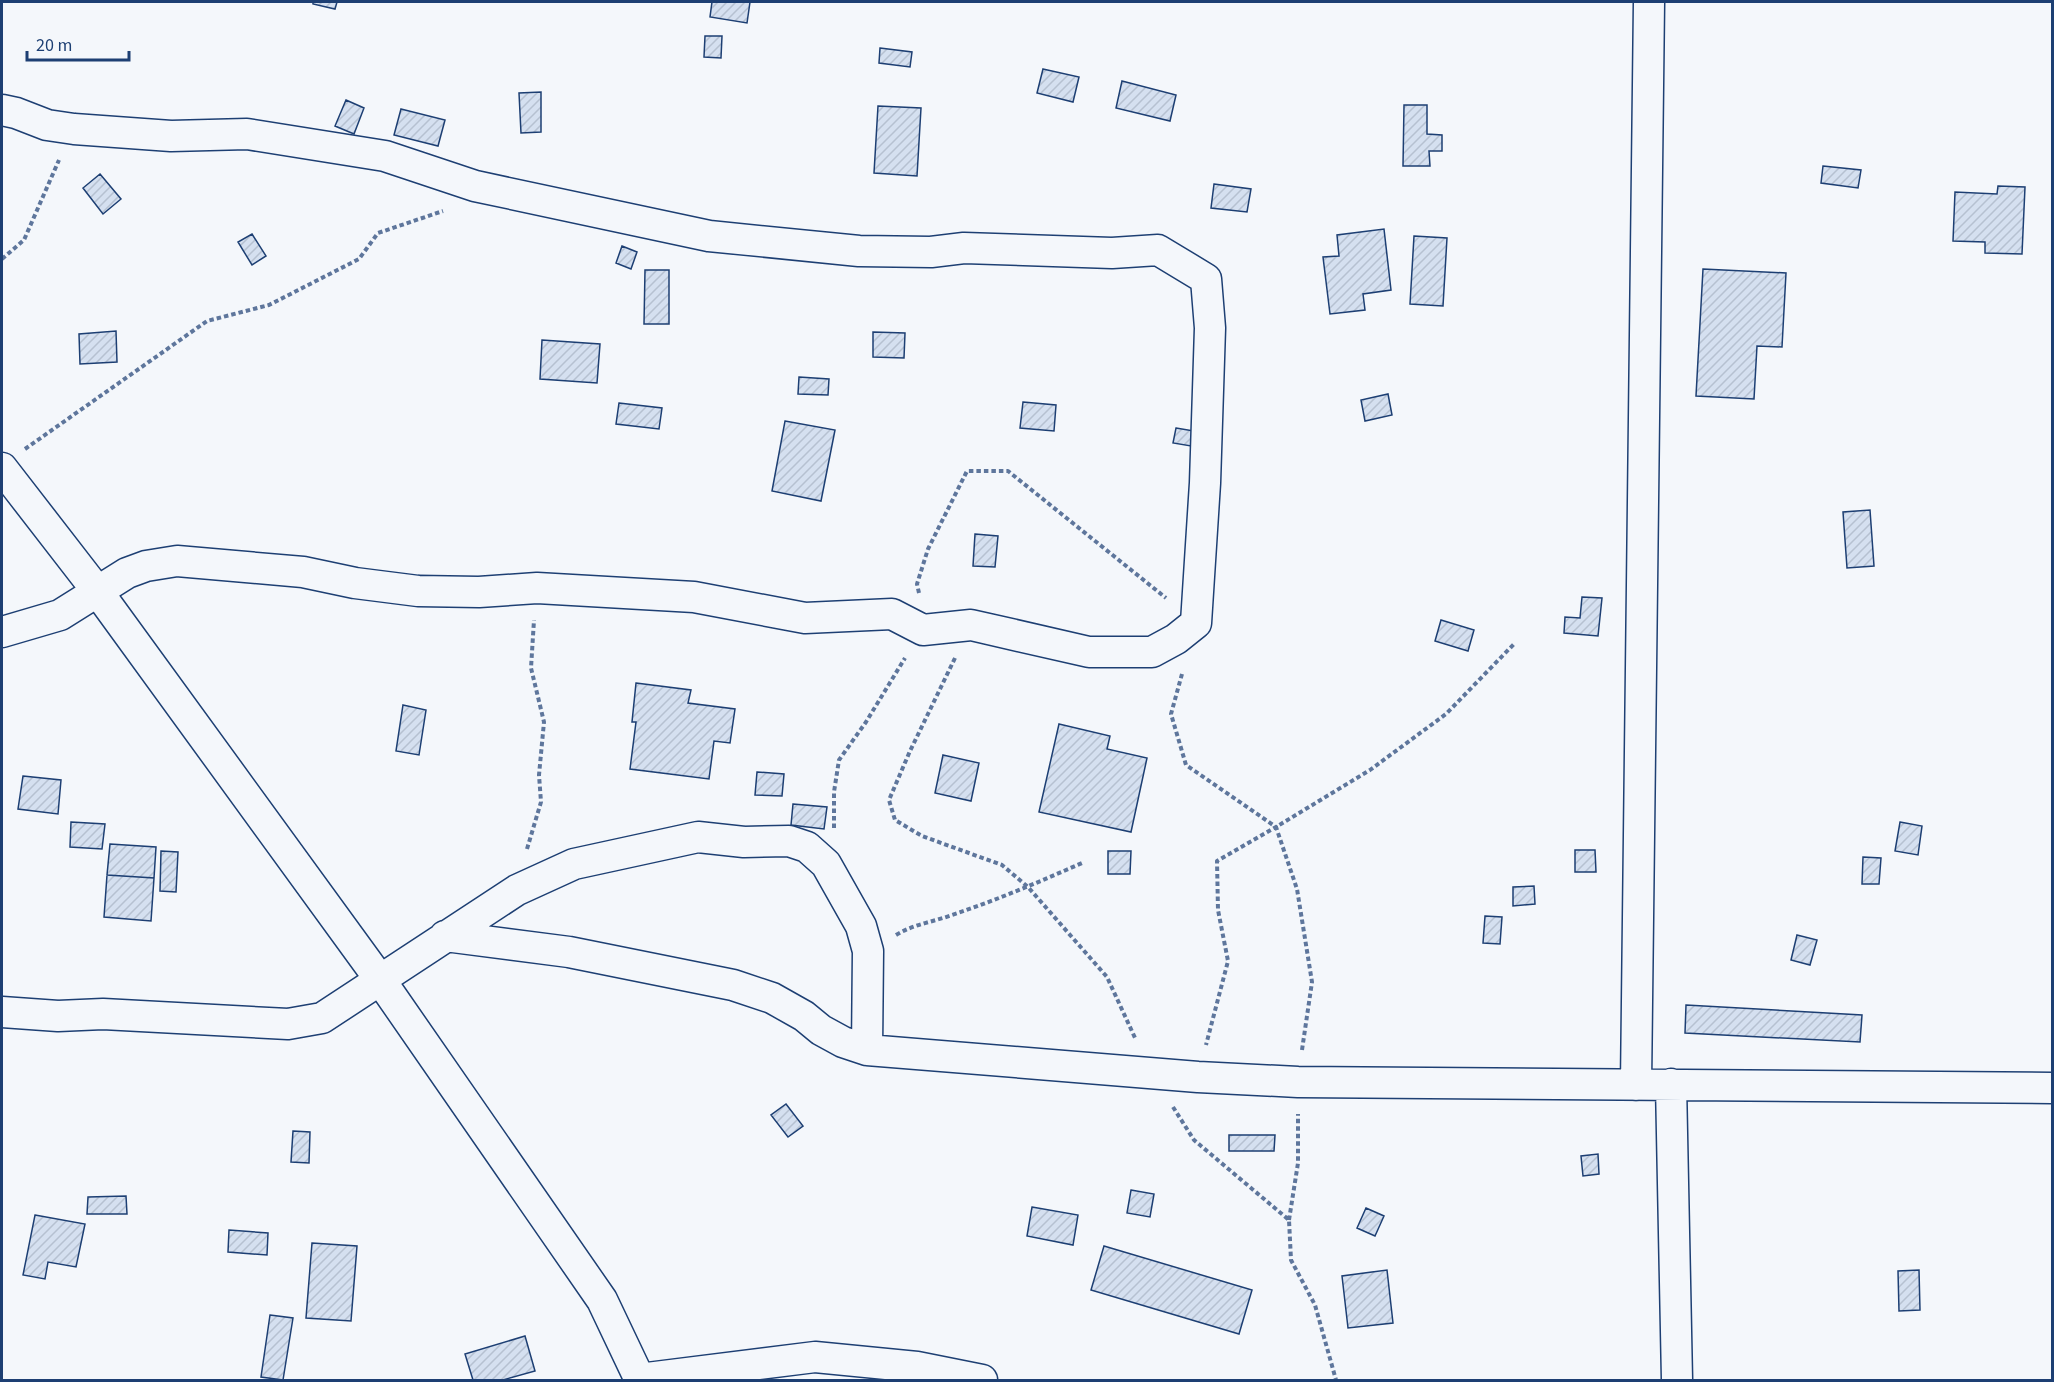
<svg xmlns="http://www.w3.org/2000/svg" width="2054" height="1382" viewBox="0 0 2054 1382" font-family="'Source Sans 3',sans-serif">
	<defs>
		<pattern id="building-hatch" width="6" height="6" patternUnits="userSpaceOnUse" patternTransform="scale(1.5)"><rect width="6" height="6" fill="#d5e0f0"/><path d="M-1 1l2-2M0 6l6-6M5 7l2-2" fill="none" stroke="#b6c1d1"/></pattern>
	</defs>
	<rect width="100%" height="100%" fill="#f4f7fb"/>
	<!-- building -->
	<path fill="url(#building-hatch)" stroke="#1d3f73" stroke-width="1.5" d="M 313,2 L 337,2 L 335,9 L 313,4 Z
		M 712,2 L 750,2 L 747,23 L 710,17 Z
		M 705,36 L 722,36 L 721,58 L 704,57 Z
		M 880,48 L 912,52 L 910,67 L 879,63 Z
		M 1043,69 L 1079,77 L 1073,102 L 1037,93 Z
		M 1122,81 L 1176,95 L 1170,121 L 1116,108 Z
		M 541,92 L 541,132 L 521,133 L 519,93 Z
		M 346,100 L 364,108 L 354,134 L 335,126 Z
		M 1404,105 L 1427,105 L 1427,134 L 1442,135 L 1442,151 L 1429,151 L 1430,166 L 1403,166 Z
		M 878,106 L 921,108 L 917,176 L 874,173 Z
		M 401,109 L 445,120 L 438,146 L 394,135 Z
		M 1823,166 L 1861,170 L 1858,188 L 1821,183 Z
		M 100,174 L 121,199 L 103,214 L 83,188 Z
		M 1214,184 L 1251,189 L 1247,212 L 1211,208 Z
		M 1998,186 L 2025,187 L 2022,254 L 1985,253 L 1985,242 L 1953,241 L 1955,192 L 1997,194 Z
		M 1384,229 L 1391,290 L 1363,294 L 1365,310 L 1330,314 L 1323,257 L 1339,256 L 1337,235 Z
		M 252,234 L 266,256 L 252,265 L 238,242 Z
		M 1414,236 L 1447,238 L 1443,306 L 1410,304 Z
		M 622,246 L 637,252 L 631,269 L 616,263 Z
		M 1703,269 L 1786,273 L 1782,347 L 1757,346 L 1754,399 L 1696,396 Z
		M 645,270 L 669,270 L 669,324 L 644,324 Z
		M 116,331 L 117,362 L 80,364 L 79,334 Z
		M 873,332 L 905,333 L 904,358 L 873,357 Z
		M 542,340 L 600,344 L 597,383 L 540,379 Z
		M 799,377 L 829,379 L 828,395 L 798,394 Z
		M 1388,394 L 1392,415 L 1365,421 L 1361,400 Z
		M 1023,402 L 1056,405 L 1054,431 L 1020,428 Z
		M 619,403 L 662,408 L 659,429 L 616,424 Z
		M 785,421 L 835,430 L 821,501 L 772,491 Z
		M 1176,428 L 1206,433 L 1203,448 L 1173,443 Z
		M 1870,510 L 1874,566 L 1847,568 L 1843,512 Z
		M 975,534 L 998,536 L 995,567 L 973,566 Z
		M 1582,597 L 1602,598 L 1598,636 L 1564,633 L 1565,617 L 1580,618 Z
		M 1441,620 L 1474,630 L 1468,651 L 1435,641 Z
		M 636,683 L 691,690 L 688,703 L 735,709 L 730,743 L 714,741 L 709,779 L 630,769 L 636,722 L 632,722 Z
		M 403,705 L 426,710 L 419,755 L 396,751 Z
		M 1059,724 L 1110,736 L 1107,749 L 1147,758 L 1131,832 L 1039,812 Z
		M 943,755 L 979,763 L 971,801 L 935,793 Z
		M 757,772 L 784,774 L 782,796 L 755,795 Z
		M 23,776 L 61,780 L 58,814 L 18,809 Z
		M 793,804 L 827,807 L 824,829 L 791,825 Z
		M 71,822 L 105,824 L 102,849 L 70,847 Z
		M 1900,822 L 1922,826 L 1918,855 L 1895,851 Z
		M 110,844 L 156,847 L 154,878 L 107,875 Z
		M 1575,850 L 1595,850 L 1596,872 L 1575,872 Z
		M 161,851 L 178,852 L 176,892 L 160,891 Z
		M 1108,851 L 1131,851 L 1130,874 L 1108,874 Z
		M 1863,857 L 1881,858 L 1879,884 L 1862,884 Z
		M 107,875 L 154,878 L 151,921 L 104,917 Z
		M 1534,886 L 1535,904 L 1513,906 L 1513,887 Z
		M 1485,916 L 1502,917 L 1500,944 L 1483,943 Z
		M 1797,935 L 1817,940 L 1810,965 L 1791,960 Z
		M 1686,1005 L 1862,1015 L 1860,1042 L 1685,1033 Z
		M 786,1104 L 803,1126 L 788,1137 L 771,1115 Z
		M 293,1131 L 310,1132 L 309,1163 L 291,1162 Z
		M 1229,1135 L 1275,1135 L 1274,1151 L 1229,1151 Z
		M 1598,1154 L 1599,1174 L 1583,1176 L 1581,1156 Z
		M 1131,1190 L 1154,1194 L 1150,1217 L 1127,1213 Z
		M 126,1196 L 127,1214 L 87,1214 L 88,1197 Z
		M 1032,1207 L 1078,1215 L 1073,1245 L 1027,1236 Z
		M 1366,1208 L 1384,1216 L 1375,1236 L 1357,1228 Z
		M 35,1215 L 85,1224 L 76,1267 L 48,1262 L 45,1279 L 23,1275 Z
		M 229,1230 L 268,1233 L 267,1255 L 228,1252 Z
		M 312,1243 L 357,1246 L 351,1321 L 306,1318 Z
		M 1104,1246 L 1252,1290 L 1239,1334 L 1091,1290 Z
		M 1387,1270 L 1393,1323 L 1348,1328 L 1342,1276 Z
		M 1919,1270 L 1920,1310 L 1899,1311 L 1898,1271 Z
		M 270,1315 L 293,1318 L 283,1380 L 261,1377 Z
		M 525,1336 L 535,1371 L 503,1380 L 473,1380 L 465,1354 Z"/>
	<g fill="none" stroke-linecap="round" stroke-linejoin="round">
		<defs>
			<path id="minor" d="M 2,110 L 16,113 L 47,125 L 74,129 L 171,136 L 247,134 L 385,156 L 475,186 L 709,236 L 859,251 L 931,252 L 964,248 L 1112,253 L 1158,250 L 1206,279 L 1210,328 L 1205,483 L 1196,623 L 1176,639 L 1152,652 L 1089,652 L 971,625 L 923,630 L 892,614 L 805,618 L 694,597 L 537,588 L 479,592 L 418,591 L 355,583 L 303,572 L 177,561 L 146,566 L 127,573 L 60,615 L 2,632
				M 2,468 L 98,592 L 381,981 L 602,1300 L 640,1380
				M 445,936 L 569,952 L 733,985 L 772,998 L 804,1016 L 821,1030 L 843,1042 L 867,1050 L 1198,1077 L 1298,1082 L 2052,1088
				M 2,1012 L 58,1016 L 103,1014 L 288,1024 L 322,1018 L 517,890 L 574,864 L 698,837 L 744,842 L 789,841 L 807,847 L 826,864 L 861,926 L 868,951 L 867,1050
				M 1671,1084 L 1677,1380
				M 1636,1085 L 1649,2
				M 639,1379 L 815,1357 L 917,1367 L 982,1380"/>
		</defs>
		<!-- minor casing -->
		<use href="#minor" stroke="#1d3f73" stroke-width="33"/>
		<!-- path -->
		<path stroke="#5e769c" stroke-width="4" stroke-dasharray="4.5 3" stroke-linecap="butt" d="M 2,259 L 24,240 L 59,160
			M 25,449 L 207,321 L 269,305 L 359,259 L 378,233 L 443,211
			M 919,593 L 917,584 L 928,549 L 967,471 L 1008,471 L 1166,598
			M 955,658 L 910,751 L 889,800 L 895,820 L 922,836 L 1002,865 L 1028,887 L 1107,977 L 1136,1040
			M 1182,674 L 1171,714 L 1186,765 L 1276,827 L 1217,861 L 1218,910 L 1228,961 L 1206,1045
			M 834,828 L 834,792 L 839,760 L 866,722 L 905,658
			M 527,849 L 541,802 L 539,775 L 544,722 L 531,668 L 534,620
			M 896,935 C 914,924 933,922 952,915 C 997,900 1039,882 1082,863
			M 1302,1050 L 1312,982 L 1297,889 L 1276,827 L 1370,770 L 1446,714 L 1514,644
			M 1173,1107 L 1194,1140 L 1289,1220 L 1291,1260 L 1315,1305 L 1336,1380
			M 1289,1220 L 1298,1163 L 1298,1114"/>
		<!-- minor -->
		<use href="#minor" stroke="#f4f7fb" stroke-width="30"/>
	</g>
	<!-- border -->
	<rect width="2054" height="1382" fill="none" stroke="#1d3f73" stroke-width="6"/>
	<!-- scale -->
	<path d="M27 51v9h102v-9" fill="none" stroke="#1d3f73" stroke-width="3"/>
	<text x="36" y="51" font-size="18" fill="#1d3f73" stroke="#f4f7fb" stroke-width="4.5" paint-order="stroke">20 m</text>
</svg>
